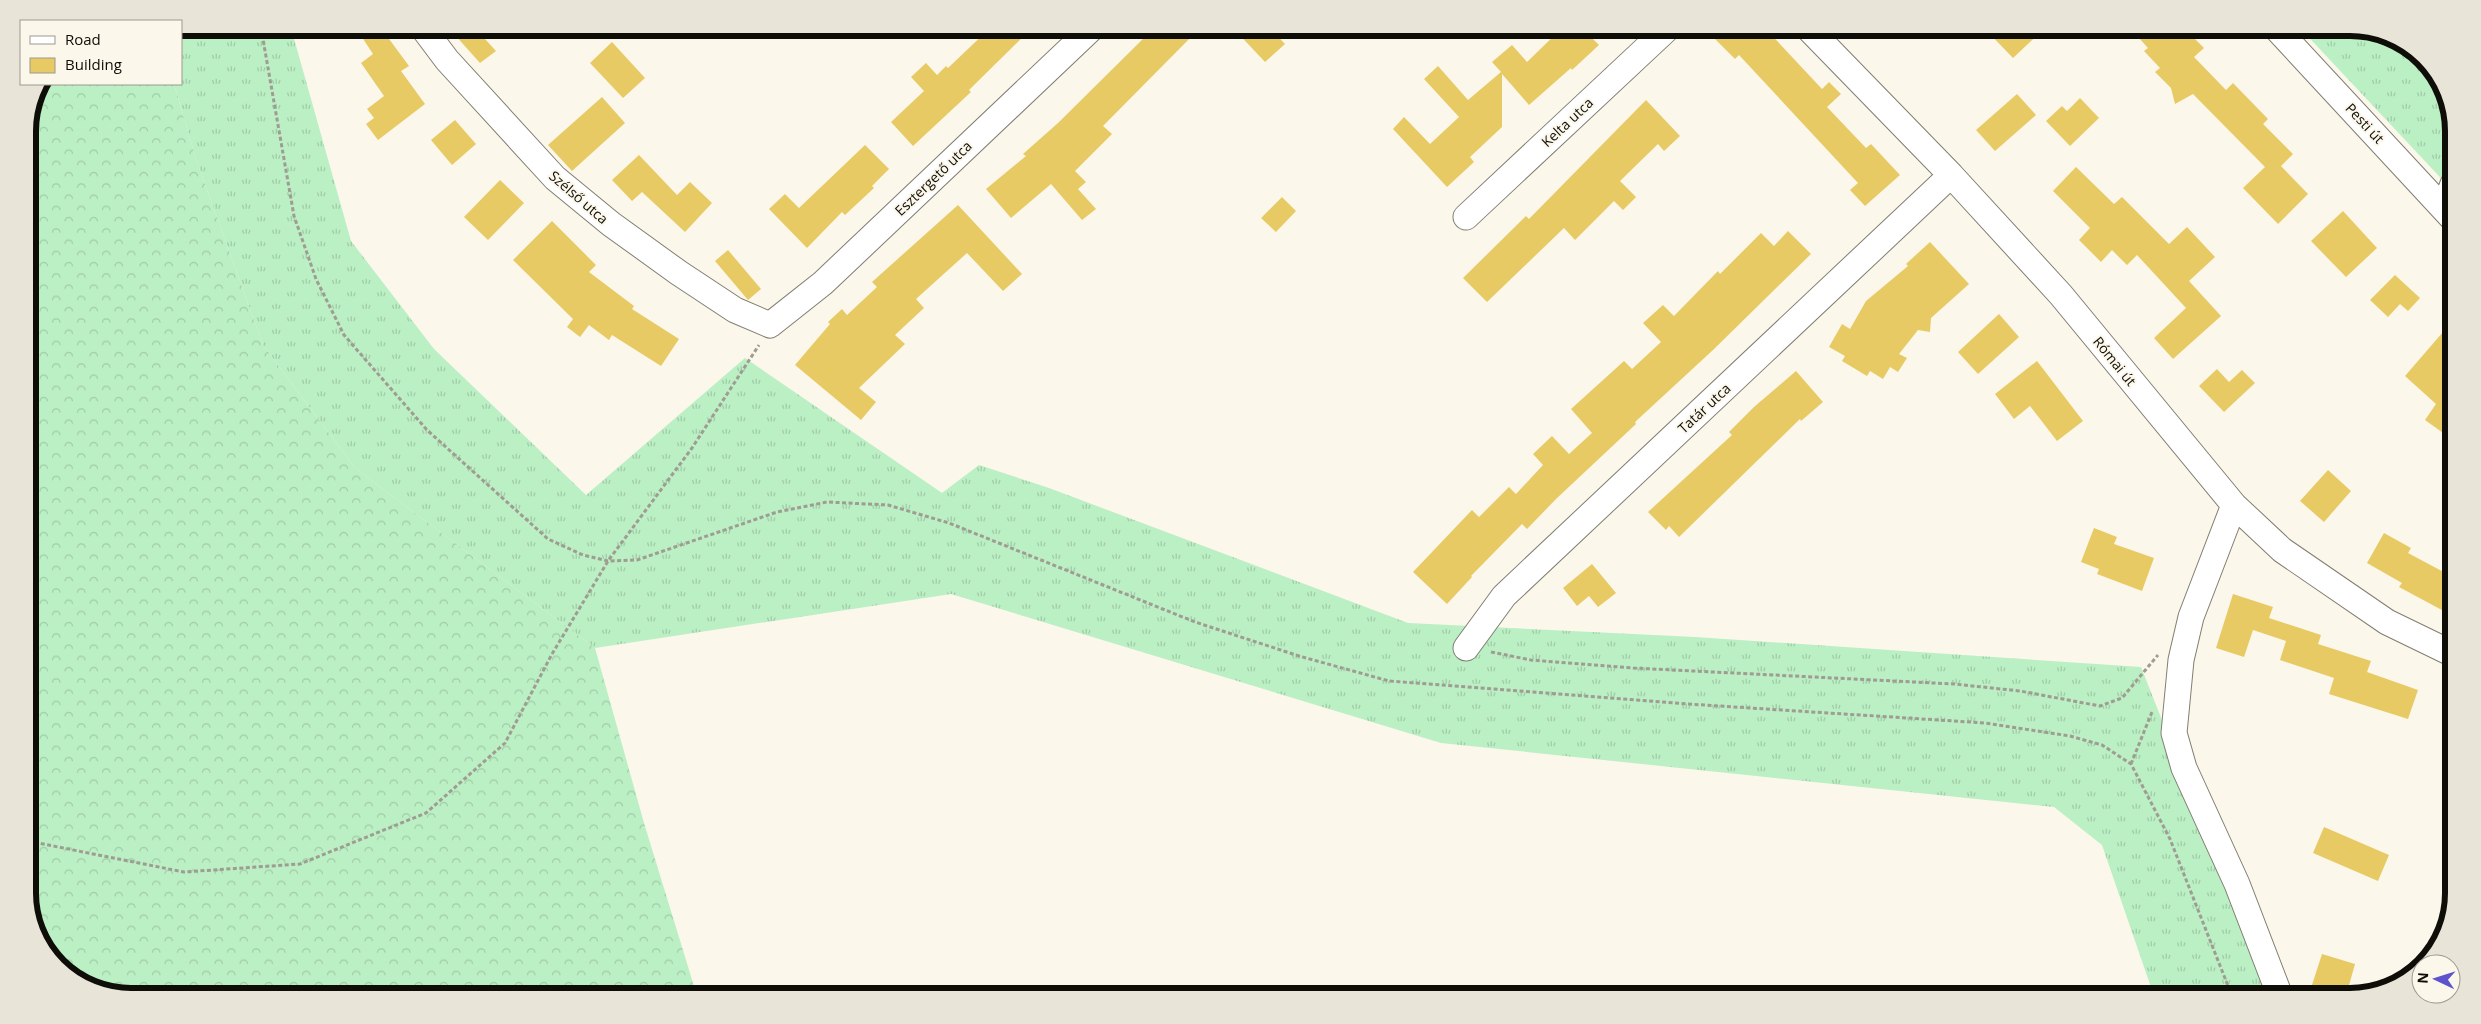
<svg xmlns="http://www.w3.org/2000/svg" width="2481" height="1024" viewBox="0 0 2481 1024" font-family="'Open Sans',sans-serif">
	<defs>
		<pattern id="grass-tufts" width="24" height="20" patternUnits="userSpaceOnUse" patternTransform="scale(1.25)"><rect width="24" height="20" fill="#bbefc4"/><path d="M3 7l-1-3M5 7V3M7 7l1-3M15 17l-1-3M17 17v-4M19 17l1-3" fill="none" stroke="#a0cca7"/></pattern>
		<pattern id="forest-crowns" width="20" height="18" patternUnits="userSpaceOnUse" patternTransform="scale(1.25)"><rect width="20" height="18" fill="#bbefc4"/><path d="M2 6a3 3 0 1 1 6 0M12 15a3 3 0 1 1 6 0" fill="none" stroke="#a0cca7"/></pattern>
	</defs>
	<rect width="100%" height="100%" fill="#fbf7ea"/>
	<!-- grass -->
	<path fill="url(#grass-tufts)" d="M 181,28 L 291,28 L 351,241 L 434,349 L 586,495 L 745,358 L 942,493 L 979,465 L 1049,488 L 1408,623 L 1695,637 L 2141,667 L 2271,996 L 2154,996 L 2102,845 L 2054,807 L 1441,743 L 951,594 L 595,648 L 355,468 L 263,345 L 196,159 L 174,84 L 181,84 Z
		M 2300,28 L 2350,28 L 2389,35 L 2436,73 L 2453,125 L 2453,191 Z"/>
	<!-- forest -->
	<path fill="url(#forest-crowns)" d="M 39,84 L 174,84 L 196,159 L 263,345 L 355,468 L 595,648 L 644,823 L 697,996 L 131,996 L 92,989 L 49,956 L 28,900 L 28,125 Z"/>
	<!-- building -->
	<path fill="#e8ca64" d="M 356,28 L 381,28 L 409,66 L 401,71 L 425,104 L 378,140 L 366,124 L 374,118 L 367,109 L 384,96 L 361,63 L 373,54 Z
		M 464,28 L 475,28 L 496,51 L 480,63 L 455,35 Z
		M 990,28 L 1032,28 L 969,90 L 971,92 L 913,146 L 891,122 L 924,91 L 911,77 L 926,63 L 937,75 L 946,66 L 948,68 Z
		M 1154,28 L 1200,28 L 1103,126 L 1112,134 L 1075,171 L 1086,182 L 1078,189 L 1096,209 L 1082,220 L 1051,184 L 1011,218 L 986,189 L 1026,156 L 1023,154 L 1058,123 Z
		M 1233,28 L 1270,28 L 1285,44 L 1265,62 Z
		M 1562,28 L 1582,28 L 1599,45 L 1572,70 L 1571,68 L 1529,105 L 1502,74 L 1502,127 L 1470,157 L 1474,162 L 1447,187 L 1393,129 L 1404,117 L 1430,144 L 1459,117 L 1424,79 L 1438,66 L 1468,100 L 1501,72 L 1492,62 L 1512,45 L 1527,62 Z
		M 1721,28 L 1765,28 L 1822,89 L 1829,82 L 1841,94 L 1827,107 L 1866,148 L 1871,144 L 1900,175 L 1865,206 L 1850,190 L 1858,183 L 1739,55 L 1735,59 L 1712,36 Z
		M 1984,28 L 2045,28 L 2013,58 Z
		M 2130,28 L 2184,28 L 2204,48 L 2194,57 L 2226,90 L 2233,83 L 2268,119 L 2263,124 L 2293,154 L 2281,166 L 2308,194 L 2278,224 L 2243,188 L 2265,167 L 2193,94 L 2175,104 L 2171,88 L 2155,72 L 2160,68 L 2144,51 L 2148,48 Z
		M 612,42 L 645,78 L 623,98 L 590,63 Z
		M 2017,94 L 2036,115 L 1995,151 L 1976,130 Z
		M 602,97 L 625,123 L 572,171 L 548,145 Z
		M 2080,98 L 2099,118 L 2070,146 L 2046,121 L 2062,106 L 2067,111 Z
		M 1646,100 L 1680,136 L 1664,151 L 1658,144 L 1620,181 L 1636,197 L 1623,210 L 1614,201 L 1575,240 L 1564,228 L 1487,302 L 1463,278 L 1526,216 L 1529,219 Z
		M 455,120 L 476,144 L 452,165 L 431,140 Z
		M 865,145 L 889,169 L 872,186 L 874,188 L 845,215 L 842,212 L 807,248 L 769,209 L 785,194 L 799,208 Z
		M 639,155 L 677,195 L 690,182 L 712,203 L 685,232 L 642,192 L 632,201 L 612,180 Z
		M 2076,167 L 2114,204 L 2122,197 L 2169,244 L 2187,227 L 2215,257 L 2189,281 L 2221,316 L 2173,359 L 2154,338 L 2186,308 L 2137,255 L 2127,265 L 2112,250 L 2101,262 L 2079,240 L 2090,228 L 2053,191 Z
		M 500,180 L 524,203 L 488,240 L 464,217 Z
		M 1282,197 L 1296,211 L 1276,232 L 1261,218 Z
		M 958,205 L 1022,274 L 1003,291 L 967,253 L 916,299 L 924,308 L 895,335 L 905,344 L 859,388 L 876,402 L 861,420 L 795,365 L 830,324 L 828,322 L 842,309 L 847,315 L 877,287 L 872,282 Z
		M 2343,211 L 2377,248 L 2346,277 L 2311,241 Z
		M 552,221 L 596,265 L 589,272 L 634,306 L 632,309 L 679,339 L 661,366 L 612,335 L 609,340 L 589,325 L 580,337 L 567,327 L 573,319 L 513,260 Z
		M 1788,231 L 1811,254 L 1713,350 L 1635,422 L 1636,424 L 1556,499 L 1527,529 L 1522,524 L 1471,576 L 1472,577 L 1447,604 L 1413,572 L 1472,510 L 1479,517 L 1509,487 L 1516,494 L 1543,465 L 1533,454 L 1552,436 L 1569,454 L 1592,433 L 1571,409 L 1624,361 L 1632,369 L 1661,342 L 1643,323 L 1663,305 L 1674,316 L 1718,271 L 1720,274 L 1761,233 L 1774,246 Z
		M 1930,242 L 1969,284 L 1931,318 L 1930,332 L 1918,330 L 1899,354 L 1907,358 L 1898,372 L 1890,367 L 1883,379 L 1870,371 L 1867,376 L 1842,361 L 1845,356 L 1829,347 L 1842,324 L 1850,329 L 1866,301 L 1908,266 L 1906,264 Z
		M 728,250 L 761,289 L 748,300 L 715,261 Z
		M 2395,275 L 2420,298 L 2408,311 L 2400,304 L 2388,317 L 2370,300 Z
		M 1999,314 L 2019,337 L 1978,374 L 1958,352 Z
		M 2443,332 L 2453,341 L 2453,440 L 2425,420 L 2436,404 L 2405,376 Z
		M 2037,361 L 2083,421 L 2057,441 L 2030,406 L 2014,419 L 1995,394 Z
		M 2217,369 L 2229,382 L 2242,370 L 2255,383 L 2224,412 L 2199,386 Z
		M 1796,371 L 1823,402 L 1801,421 L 1800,419 L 1679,537 L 1669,526 L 1666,530 L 1648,512 L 1732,435 L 1729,432 L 1754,407 Z
		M 2328,470 L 2351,491 L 2324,522 L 2300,501 Z
		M 2094,528 L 2117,537 L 2114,544 L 2154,558 L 2142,591 L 2097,574 L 2099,569 L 2081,562 Z
		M 2384,533 L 2411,548 L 2408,553 L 2453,577 L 2453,616 L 2399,587 L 2402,583 L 2367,563 Z
		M 1592,564 L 1616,593 L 1598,607 L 1589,596 L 1577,606 L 1563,588 Z
		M 2233,594 L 2273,607 L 2269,618 L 2321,635 L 2318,644 L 2371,661 L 2367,672 L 2418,690 L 2408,719 L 2329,694 L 2334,678 L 2280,660 L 2286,641 L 2253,630 L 2244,657 L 2216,648 Z
		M 2324,827 L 2389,855 L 2378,881 L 2313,853 Z
		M 2322,954 L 2355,964 L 2346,996 L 2312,985 Z"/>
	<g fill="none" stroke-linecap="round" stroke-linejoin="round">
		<defs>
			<path id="minor" d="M 423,28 L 447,60 L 555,178 L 611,224 L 679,273 L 735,310 L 770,325 L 823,283 L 1092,28
				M 1808,28 L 1951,175 L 2061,295 L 2234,505 L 2282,550 L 2387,622 L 2453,654
				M 2276,28 L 2453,219
				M 2444,207 L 2453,184
				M 1466,217 L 1668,28
				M 2234,505 L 2191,617 L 2181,660 L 2174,733 L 2184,768 L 2237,884 L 2280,996
				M 1466,648 L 1504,596 L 1951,175"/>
		</defs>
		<!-- minor casing -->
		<use href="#minor" stroke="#817e72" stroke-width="27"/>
		<!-- path -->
		<path stroke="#9f9c92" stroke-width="3" stroke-dasharray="4 2.5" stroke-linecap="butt" d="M 261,28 L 294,216 L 316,279 L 344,335 L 427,430 L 548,539 L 583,555 L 608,561 L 637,560 L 777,512 L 827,502 L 888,505 L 949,523 L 1195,622 L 1299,656 L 1389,681 L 1688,704 L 1985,723 L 2070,736 L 2102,745 L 2131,764 L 2170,839 L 2232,996
			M 1491,652 L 1531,660 L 1633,668 L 1954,684 L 2020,691 L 2100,706 L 2122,698 L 2158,655
			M 2131,764 L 2152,712
			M 28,841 L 184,872 L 300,864 L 426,813 L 505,743 L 552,654 L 608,561 L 692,448 L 759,345"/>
		<!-- minor -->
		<use href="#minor" stroke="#fff" stroke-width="25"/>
	</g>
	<g text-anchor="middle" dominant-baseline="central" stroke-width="4" stroke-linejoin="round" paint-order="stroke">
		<!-- street labels -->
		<g font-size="14" fill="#0e0d08" stroke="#fbf7ea">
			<text transform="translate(1567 122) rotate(-43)">Kelta utca</text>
			<text transform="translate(2365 123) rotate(47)">Pesti út</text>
			<text transform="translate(933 178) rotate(-44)">Esztergető utca</text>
			<text transform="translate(579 197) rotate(41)">Szélső utca</text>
			<text transform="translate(2115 361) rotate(51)">Római út</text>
			<text transform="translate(1704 408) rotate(-43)">Tatár utca</text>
		</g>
	</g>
	<!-- crop -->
	<path d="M0 0H2481V1024H0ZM131 36H2350A95 95 0 0 1 2445 131V893A95 95 0 0 1 2350 988H131A95 95 0 0 1 36 893V131A95 95 0 0 1 131 36Z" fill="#e8e4d8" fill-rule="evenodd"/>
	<path fill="none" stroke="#0e0d08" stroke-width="6" d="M131 36H2350A95 95 0 0 1 2445 131V893A95 95 0 0 1 2350 988H131A95 95 0 0 1 36 893V131A95 95 0 0 1 131 36Z"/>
	<!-- legend -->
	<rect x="20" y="20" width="162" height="65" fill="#fbf7ea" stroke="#9c9990"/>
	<rect x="30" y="36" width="25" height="8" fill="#ffffff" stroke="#9c9990"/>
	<text x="65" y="45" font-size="15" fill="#0e0d08">Road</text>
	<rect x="30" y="58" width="25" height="15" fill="#e8ca64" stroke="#9c9990"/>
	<text x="65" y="70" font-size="15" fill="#0e0d08">Building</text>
	<!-- north arrow -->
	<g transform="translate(2436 979) rotate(274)"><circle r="24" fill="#fbf7ea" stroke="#9c9990"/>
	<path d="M0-4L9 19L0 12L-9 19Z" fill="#5d54cc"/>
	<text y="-8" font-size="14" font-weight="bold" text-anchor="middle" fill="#0e0d08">N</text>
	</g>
</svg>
